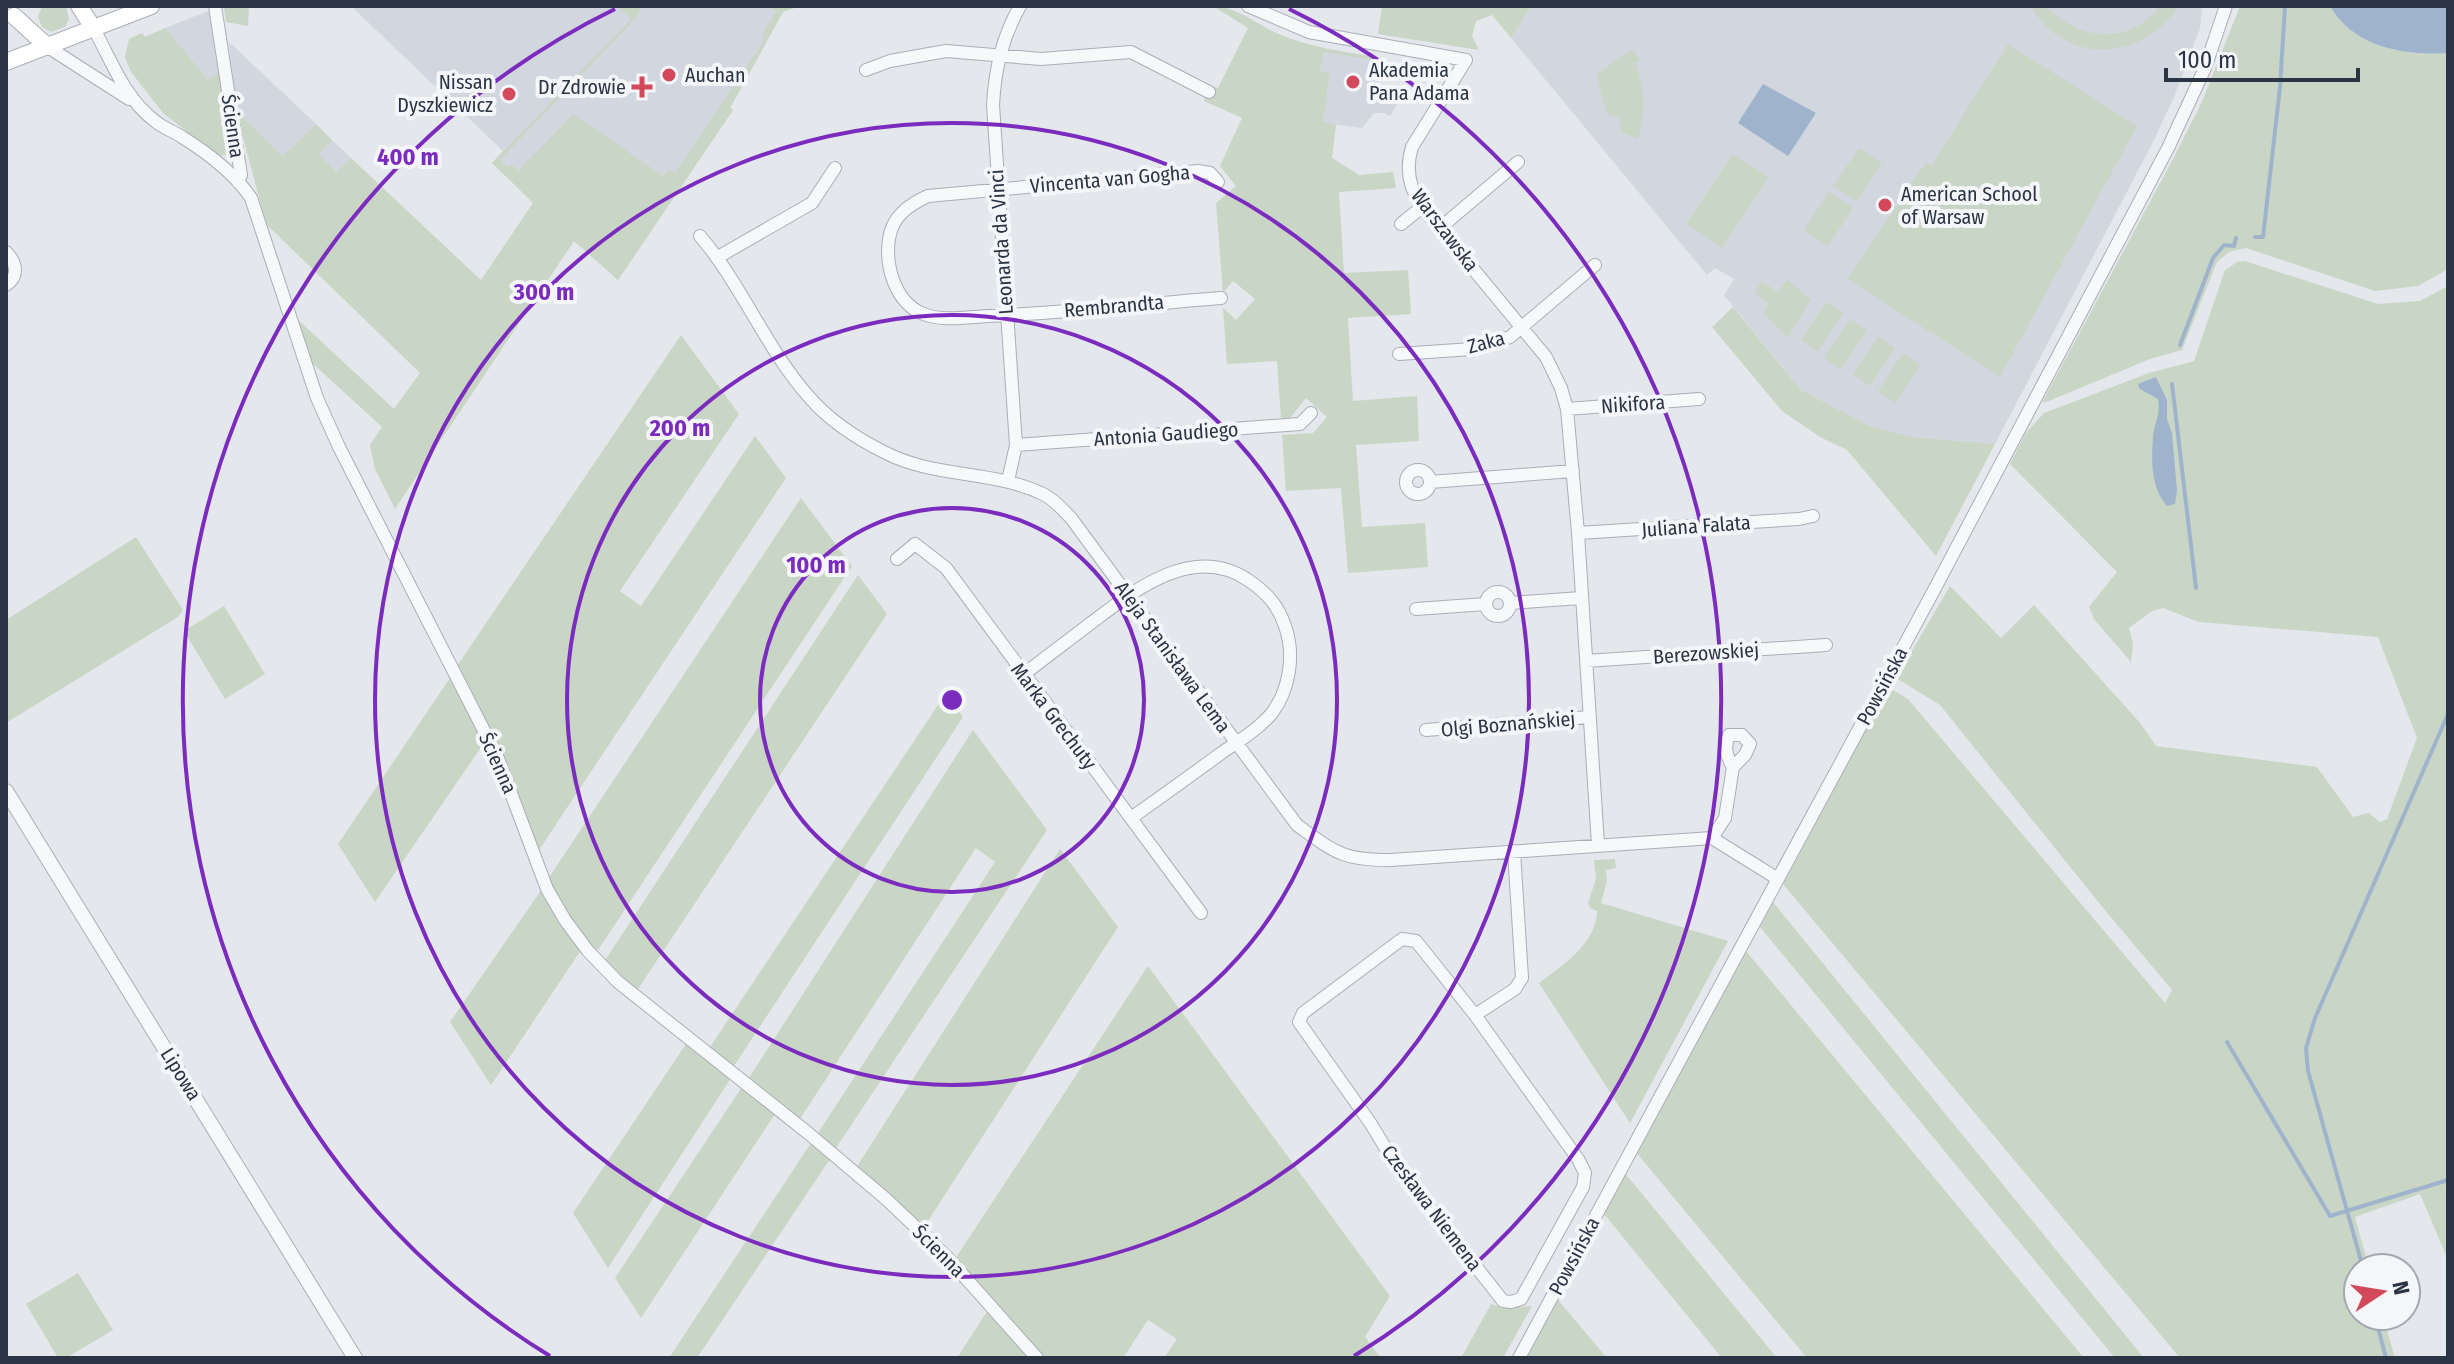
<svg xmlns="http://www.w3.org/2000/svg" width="2454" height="1364" viewBox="0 0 2454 1364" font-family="'Fira Sans Condensed',sans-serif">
	<rect width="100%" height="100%" fill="#e4e7ec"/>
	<!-- built -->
	<path fill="#d2d6de" d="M 351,6 L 780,6 L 783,12 L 730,108 L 733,110 L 618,280 L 492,163 L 503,151 Z
		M 1532,6 L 2202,6 L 2200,28 L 2174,97 L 2153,142 L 1995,444 L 1911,437 L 1870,426 L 1801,390 L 1724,295 L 1734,279 L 1715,268 L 1707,275 L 1511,38 Z
		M 211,10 L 221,72 L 208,79 L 165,28 Z
		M 229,42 L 316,124 L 284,157 L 236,111 Z
		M 1324,51 L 1381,61 L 1377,90 L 1404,93 L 1390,116 L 1384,113 L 1374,113 L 1362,128 L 1323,123 L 1330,74 L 1320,72 Z
		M 332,140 L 351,158 L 338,172 L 318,154 Z"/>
	<!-- green -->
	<path fill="#c9d6c5" d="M 42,6 L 66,6 L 69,19 L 65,27 L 51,32 L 42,27 L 38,17 Z
		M 228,6 L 249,6 L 248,26 L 226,22 L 224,7 Z
		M 618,6 L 643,6 L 634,20 L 500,160 L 507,167 L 511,164 L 518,171 L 573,114 L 663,176 L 669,169 L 675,173 L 762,44 L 765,28 L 777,12 L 769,6 L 800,6 L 783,12 L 730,108 L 733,110 L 618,280 L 574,241 L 395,509 L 375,469 L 370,445 L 382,427 L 311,362 L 295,317 L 394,409 L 420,373 L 266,224 L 236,111 L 283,156 L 316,124 L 332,140 L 319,154 L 337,172 L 351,158 L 481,280 L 533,203 L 492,163 L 631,19 Z
		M 1213,6 C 1236,6 1259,26 1281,35 C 1311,47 1342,52 1373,56 L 1373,60 L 1324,52 L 1320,71 L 1330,74 L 1323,122 L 1336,125 L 1332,158 L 1359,175 L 1393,172 L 1396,188 L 1339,192 L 1344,273 L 1408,270 L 1411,314 L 1348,318 L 1353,401 L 1417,396 L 1419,441 L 1356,445 L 1362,527 L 1425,523 L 1428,567 L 1348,573 L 1341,488 L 1286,491 L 1282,435 L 1313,433 L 1327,417 L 1306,398 L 1290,418 L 1281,418 L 1277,361 L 1227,364 L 1223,308 L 1236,320 L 1255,299 L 1233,281 L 1223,293 L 1216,203 L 1236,186 L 1220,166 L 1242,118 L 1204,101 L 1211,86 L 1218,88 L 1248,28 Z
		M 1382,6 L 1532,6 L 1511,38 L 1492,15 L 1476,21 L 1472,36 L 1479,50 L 1378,34 Z
		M 2031,6 L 2046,6 C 2077,41 2131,46 2160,6 L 2178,6 C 2143,62 2065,66 2031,6 Z
		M 2240,6 L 2330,6 C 2353,47 2404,56 2448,53 L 2448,269 L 2418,286 L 2375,291 L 2246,248 L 2229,252 L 2217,262 L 2182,350 L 2150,359 L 2044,403 L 2043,401 L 2173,159 L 2201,104 Z
		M 165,28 L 208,79 L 221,72 L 232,146 L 226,155 L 218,156 L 163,113 L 131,72 L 125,57 L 129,39 L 142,33 L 145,37 Z
		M 2008,44 L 2137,126 L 2000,377 L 1848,279 L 1926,162 L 1932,165 Z
		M 1632,49 L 1640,60 L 1635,63 C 1645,93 1646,108 1638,139 L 1621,132 L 1620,118 L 1607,114 L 1596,75 Z
		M 1859,148 L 1882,163 L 1857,201 L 1833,186 Z
		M 1733,154 L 1769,177 L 1722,248 L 1686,224 Z
		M 1829,192 L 1853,208 L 1828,246 L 1804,230 Z
		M 2245,261 L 2378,304 L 2420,301 L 2448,286 L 2448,1260 L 2420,1194 L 2355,1217 L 2369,1268 L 2358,1268 L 2358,1316 L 2383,1316 L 2395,1358 L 2180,1358 L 1783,884 L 1886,692 L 1893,690 L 1908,699 L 2165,1003 L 2172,990 L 2104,909 L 1940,705 L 1896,678 L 1950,586 L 2001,638 L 2034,605 L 2141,724 L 2156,746 L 2317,767 L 2353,817 L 2369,813 L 2380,822 L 2387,819 L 2417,738 L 2378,637 L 2199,622 L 2163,608 L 2152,611 L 2129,628 L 2133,644 L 2131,662 L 2094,619 L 2089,607 L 2117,572 L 2010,464 L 2025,434 L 2044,413 L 2149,373 L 2194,361 L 2225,270 L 2237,262 Z
		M 1787,280 L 1811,299 L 1787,337 L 1764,313 L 1768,304 L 1754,293 L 1762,281 L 1778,293 Z
		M 1826,302 L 1843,313 L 1818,351 L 1801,340 Z
		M 1733,307 L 1801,390 L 1870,426 L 1911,437 L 1995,444 L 1936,556 L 1847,450 L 1820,437 L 1782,411 L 1712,327 Z
		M 1850,319 L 1867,330 L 1841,369 L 1824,358 Z
		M 681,335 L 739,414 L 620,591 L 641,606 L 755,436 L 786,478 L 537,853 L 517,790 L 496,742 L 457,666 Z
		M 1878,337 L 1895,348 L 1870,386 L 1853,374 Z
		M 1903,353 L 1920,365 L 1895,403 L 1878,391 Z
		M 801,498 L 852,566 L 596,953 L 573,924 L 548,879 Z
		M 136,537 L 183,610 L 178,617 L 6,723 L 6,620 Z
		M 858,575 L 887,614 L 636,992 L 604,962 Z
		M 224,606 L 265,674 L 225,699 L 184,631 Z
		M 450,678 L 484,743 L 375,902 L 338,844 Z
		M 946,693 L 963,717 L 732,1069 L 708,1050 Z
		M 973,730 L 1047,830 L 834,1151 L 816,1136 L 995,862 L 976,848 L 798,1122 L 747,1081 Z
		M 1060,849 L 1118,927 L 924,1227 L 856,1168 Z
		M 1615,859 L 1616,868 L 1606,870 L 1607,881 L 1601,903 L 1728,941 L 1630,1123 L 1539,983 C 1562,966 1597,943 1597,911 L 1590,908 L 1588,903 L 1596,879 L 1594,860 Z
		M 542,889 L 567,933 L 581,950 L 491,1085 L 450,1022 Z
		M 1773,902 L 2144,1358 L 2115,1358 L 1760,927 Z
		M 1746,951 L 2084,1358 L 1807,1358 L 1636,1152 Z
		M 1148,966 L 1390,1296 L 1365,1337 L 1381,1358 L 1164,1358 L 1177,1339 L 1148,1320 L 1123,1358 L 1044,1358 L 955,1259 Z
		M 686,1044 L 731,1078 L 608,1268 L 573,1213 Z
		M 742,1087 L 775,1114 L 641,1318 L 615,1278 Z
		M 811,1143 L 830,1159 L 697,1358 L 669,1358 Z
		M 1624,1172 L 1777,1358 L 1722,1358 L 1604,1214 Z
		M 78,1273 L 113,1330 L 66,1358 L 58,1358 L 26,1304 Z
		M 1558,1300 L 1607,1358 L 1526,1358 Z
		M 1491,1304 L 1505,1308 L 1532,1306 L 1503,1358 L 1461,1358 Z
		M 988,1310 L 1028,1354 L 1025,1358 L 957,1358 Z"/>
	<!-- water -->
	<path fill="#9fb4cc" d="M 2330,6 L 2448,6 L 2448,53 C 2404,56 2353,47 2330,6 Z
		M 1763,84 L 1816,113 L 1788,156 L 1738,123 Z
		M 2156,377 L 2167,400 L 2167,419 L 2172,433 L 2177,491 L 2175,504 L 2167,506 C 2151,488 2151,461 2153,437 C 2154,424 2161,413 2158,399 L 2140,389 L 2138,384 Z"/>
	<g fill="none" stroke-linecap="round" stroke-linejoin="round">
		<!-- stream -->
		<path stroke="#9fb4cc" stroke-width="4" d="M 2255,237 L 2263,237 L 2280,87 L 2285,6
			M 2180,345 L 2213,258 L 2224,245 L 2234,246 L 2236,238
			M 2172,384 L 2196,588
			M 2227,1042 L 2330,1216 L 2448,1180
			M 2363,1268 L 2308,1071 L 2306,1048 L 2315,1018 L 2448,714
			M 2375,1316 L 2386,1358"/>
		<defs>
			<path id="minor" d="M 215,6 L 241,175 L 238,182
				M 1248,6 L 1309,32 L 1466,60 L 1412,147 C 1405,169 1409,188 1422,207 L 1546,357 L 1561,388 L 1567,409 L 1578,533 L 1598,845
				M 94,29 C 111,60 125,99 155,121 C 163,128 173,131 182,137 C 206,152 235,174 251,198 L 317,398 L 339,447 L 497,756 L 547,889 L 565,920 L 588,951 L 618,982 L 808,1133 L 886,1199 L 946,1256 L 1037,1358
				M 48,47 L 129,99
				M 866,70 L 890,61 L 946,51 L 1041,59 L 1131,52 L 1209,92
				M 1218,182 L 1210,173 L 1198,171 L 928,196 C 908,205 892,217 889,239 C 885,266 895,301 921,313 C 941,322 967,317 988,316 C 1066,313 1144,304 1221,298
				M 1401,224 L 1422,207
				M 1440,228 L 1518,162
				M 700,236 C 742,285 766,349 810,398 C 829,420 858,439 884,452 C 933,478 993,470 1043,494 C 1054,499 1063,510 1071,518 L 1297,825 C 1336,853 1342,860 1391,860 L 1712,838 L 1778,879
				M 6,252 C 16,262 20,276 6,285
				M 718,257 L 812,203 L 835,168
				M 1399,354 L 1472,349 L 1510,337 L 1595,265
				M 1567,409 L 1699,399
				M 1016,445 L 1300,424 L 1311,413
				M1406 482a12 12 0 1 1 24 0a12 12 0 1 1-24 0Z
				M 1008,481 L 1016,445 L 993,105 C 995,69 1002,38 1020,6
				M 1430,482 L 1573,471
				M 1578,533 L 1799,519 L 1813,516
				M 897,559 L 915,544 L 946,568 L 1201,913
				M1486 604a12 12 0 1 1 24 0a12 12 0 1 1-24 0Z
				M 1510,603 L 1581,598
				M 1416,609 L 1486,604
				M 1586,661 L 1826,645
				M 1023,675 C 1046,657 1069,640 1091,623 C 1135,590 1193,543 1248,580 C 1267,593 1278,605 1285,626 C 1295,654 1290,689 1272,713 C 1259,729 1237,742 1220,754 C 1190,776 1161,797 1131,818
				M 1426,730 L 1589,717
				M 1712,838 L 1725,818 L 1733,767 L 1745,755 L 1750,744 L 1742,735 L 1729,735 C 1724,747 1726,756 1733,767
				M 1402,939 L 1416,941 L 1475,1015 L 1578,1159 L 1585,1173 L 1583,1187 L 1521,1299 L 1511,1302 L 1503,1301 L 1395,1164 L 1371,1124 L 1299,1022 L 1303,1013 Z
				M 1475,1015 L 1515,989 L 1522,978 L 1514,851
				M 1519,1358 L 1933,592 L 2168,148 L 2205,68 L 2226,6"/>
			<path id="tertiary" d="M 6,791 L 355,1358"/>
			<path id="secondary" d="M 79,6 L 94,29
				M 14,16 L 48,47
				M 6,62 L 151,6"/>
		</defs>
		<!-- minor casing -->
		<use href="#minor" stroke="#a9aeb7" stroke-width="14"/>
		<!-- tertiary casing -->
		<use href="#tertiary" stroke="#a9aeb7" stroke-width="16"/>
		<!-- secondary casing -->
		<use href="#secondary" stroke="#a9aeb7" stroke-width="18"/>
		<!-- minor -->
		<use href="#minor" stroke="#f7f8fa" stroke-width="12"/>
		<!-- tertiary -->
		<use href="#tertiary" stroke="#f7f8fa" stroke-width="14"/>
		<!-- secondary -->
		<use href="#secondary" stroke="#fff" stroke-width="16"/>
	</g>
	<!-- distance rings -->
	<g fill="none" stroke="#7b2cbf" stroke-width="4">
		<circle cx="952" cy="700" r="192"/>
		<circle cx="952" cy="700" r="385"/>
		<circle cx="952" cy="700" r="577"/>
		<path d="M550 1356A769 769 0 0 1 615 9M1289 9A769 769 0 0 1 1354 1356"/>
	</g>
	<!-- markers -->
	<g fill="#d1495b" stroke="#f4f6f9" stroke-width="3">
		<circle cx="669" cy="75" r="8"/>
		<circle cx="1353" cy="82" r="8"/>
		<path d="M638 75h8v8h8v8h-8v8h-8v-8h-8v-8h8z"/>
		<circle cx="509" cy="94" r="8"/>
		<circle cx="1885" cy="205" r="8"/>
	</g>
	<g text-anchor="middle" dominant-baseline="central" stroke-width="8" stroke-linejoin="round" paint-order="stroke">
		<!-- poi labels -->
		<g font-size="20" fill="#2b3445" stroke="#f4f6f9" text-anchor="start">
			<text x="1369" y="70">Akademia<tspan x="1369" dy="23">Pana Adama</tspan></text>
			<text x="685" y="75">Auchan</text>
			<text x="493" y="82" text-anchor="end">Nissan<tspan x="493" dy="23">Dyszkiewicz</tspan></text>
			<text x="626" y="87" text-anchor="end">Dr Zdrowie</text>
			<text x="1901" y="194">American School<tspan x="1901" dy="23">of Warsaw</tspan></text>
		</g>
		<!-- street labels -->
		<g font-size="20" fill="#2b3445" stroke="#f4f6f9">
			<text transform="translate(233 126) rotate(82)">Ścienna</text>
			<text transform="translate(1110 179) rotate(-5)">Vincenta van Gogha</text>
			<text transform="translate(1445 230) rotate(53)">Warszawska</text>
			<text transform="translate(1001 242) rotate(-94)">Leonarda da Vinci</text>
			<text transform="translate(1114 306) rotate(-5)">Rembrandta</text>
			<text transform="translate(1486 342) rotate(-15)">Zaka</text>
			<text transform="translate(1633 404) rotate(-4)">Nikifora</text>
			<text transform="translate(1166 434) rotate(-4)">Antonia Gaudiego</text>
			<text transform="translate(1696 526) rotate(-4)">Juliana Falata</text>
			<text transform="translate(1706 653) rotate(-4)">Berezowskiej</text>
			<text transform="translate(1173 657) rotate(54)">Aleja Stanisława Lema</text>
			<text transform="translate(1882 686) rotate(-62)">Powsińska</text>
			<text transform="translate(1054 716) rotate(53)">Marka Grechuty</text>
			<text transform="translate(1508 724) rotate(-5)">Olgi Boznańskiej</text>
			<text transform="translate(498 763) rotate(66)">Ścienna</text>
			<text transform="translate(181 1074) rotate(58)">Lipowa</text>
			<text transform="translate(1432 1208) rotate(53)">Czesława Niemena</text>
			<text transform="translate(939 1251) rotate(45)">Ścienna</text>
			<text transform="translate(1574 1256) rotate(-62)">Powsińska</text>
		</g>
	</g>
	<circle cx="952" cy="700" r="12" fill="#7b2cbf" stroke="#f4f6f9" stroke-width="4"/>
	<g font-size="24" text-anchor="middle" font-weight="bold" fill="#7b2cbf" stroke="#f4f6f9" stroke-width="8" stroke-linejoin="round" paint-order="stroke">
		<text x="408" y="165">400 m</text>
		<text x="544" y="300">300 m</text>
		<text x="680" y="436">200 m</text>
		<text x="816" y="573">100 m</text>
	</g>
	<!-- border -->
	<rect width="2454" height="1364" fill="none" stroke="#2b3445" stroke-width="16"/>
	<!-- north arrow -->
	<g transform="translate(2382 1292) rotate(78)"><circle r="38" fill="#f4f6f9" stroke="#a4a8b1" stroke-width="2"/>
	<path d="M0-6L14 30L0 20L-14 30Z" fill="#d1495b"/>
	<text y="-12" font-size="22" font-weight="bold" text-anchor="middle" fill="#2b3445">N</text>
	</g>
	<!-- scale -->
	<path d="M2166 68v12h192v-12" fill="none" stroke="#2b3445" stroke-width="4"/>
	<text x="2178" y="68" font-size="24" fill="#2b3445" stroke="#f4f6f9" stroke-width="6" paint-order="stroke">100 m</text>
</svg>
